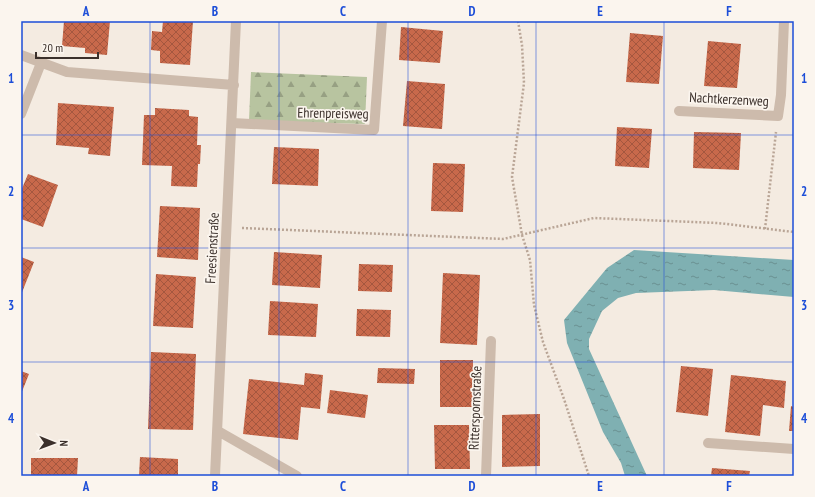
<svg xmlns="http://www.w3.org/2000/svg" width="815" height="497" viewBox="0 0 815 497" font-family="'PT Sans Narrow',sans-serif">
	<defs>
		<pattern id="forest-firs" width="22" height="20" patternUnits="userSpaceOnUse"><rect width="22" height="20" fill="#b8c4a0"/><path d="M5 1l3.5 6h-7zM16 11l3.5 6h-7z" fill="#97a083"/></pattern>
		<pattern id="water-ripples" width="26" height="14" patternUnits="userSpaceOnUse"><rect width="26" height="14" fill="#7fb0b2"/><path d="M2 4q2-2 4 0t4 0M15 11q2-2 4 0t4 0" fill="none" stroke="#699091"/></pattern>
		<pattern id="building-cross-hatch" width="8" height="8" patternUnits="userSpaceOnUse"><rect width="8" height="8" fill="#c8694b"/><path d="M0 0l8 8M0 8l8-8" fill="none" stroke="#a4573f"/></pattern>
	</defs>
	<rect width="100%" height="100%" fill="#f4ebe1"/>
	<!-- forest -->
	<path fill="url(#forest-firs)" d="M 251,72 L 367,77 L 365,124 L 249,121 Z"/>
	<!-- water -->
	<path fill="url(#water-ripples)" d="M 634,250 L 794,260 L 794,297 L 714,290 L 636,293 L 618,298 L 602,311 L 589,339 L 589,349 L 647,476 L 625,476 L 621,463 L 603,432 L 567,343 L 564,320 L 607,268 Z"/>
	<!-- building -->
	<path fill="url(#building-cross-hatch)" d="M 64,21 L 110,21 L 107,55 L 85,53 L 85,48 L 62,46 Z
		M 163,21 L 193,21 L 190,65 L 160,63 L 160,51 L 151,50 L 152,31 L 162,32 Z
		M 401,27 L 443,31 L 440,63 L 399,60 Z
		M 630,33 L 663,36 L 659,84 L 626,82 Z
		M 708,41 L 741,44 L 737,88 L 704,86 Z
		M 407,81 L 445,84 L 442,129 L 403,126 Z
		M 58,103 L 114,107 L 110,156 L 88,154 L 89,148 L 56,145 Z
		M 155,108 L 189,110 L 189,116 L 198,117 L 197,145 L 201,145 L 200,164 L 198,164 L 197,187 L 171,186 L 172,166 L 142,165 L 144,115 L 155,115 Z
		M 617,127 L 652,129 L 649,168 L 615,166 Z
		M 694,132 L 741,133 L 739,170 L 693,168 Z
		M 274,147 L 319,149 L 318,186 L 272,184 Z
		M 433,163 L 465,164 L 463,212 L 431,211 Z
		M 28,174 L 58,185 L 43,227 L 21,219 L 21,191 Z
		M 160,206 L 200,208 L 198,260 L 157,257 Z
		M 274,252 L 322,255 L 320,288 L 272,285 Z
		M 21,257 L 34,262 L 21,295 Z
		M 359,264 L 393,265 L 392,292 L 358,291 Z
		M 443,273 L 480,275 L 477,345 L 440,343 Z
		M 156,274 L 196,277 L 193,328 L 153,326 Z
		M 270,301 L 318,304 L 316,337 L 268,335 Z
		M 357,309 L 391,310 L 390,337 L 356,336 Z
		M 151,352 L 196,354 L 193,430 L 148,429 Z
		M 440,360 L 473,360 L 473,407 L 440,407 Z
		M 681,366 L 713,369 L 708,416 L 676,412 Z
		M 378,368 L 415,369 L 414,384 L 377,383 Z
		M 21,371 L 29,374 L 21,394 Z
		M 305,373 L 323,375 L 320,409 L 301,407 L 298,440 L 243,434 L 249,379 L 304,385 Z
		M 731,375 L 786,381 L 784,408 L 763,405 L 760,436 L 725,432 Z
		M 330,390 L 368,395 L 365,418 L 327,413 Z
		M 791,406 L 794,407 L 794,431 L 789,431 Z
		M 540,414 L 540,466 L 502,467 L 502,415 Z
		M 434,425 L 469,425 L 470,469 L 435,469 Z
		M 140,457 L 178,459 L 178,476 L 139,476 Z
		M 31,458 L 78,458 L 77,476 L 31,476 Z
		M 712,468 L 750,471 L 749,476 L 711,476 Z"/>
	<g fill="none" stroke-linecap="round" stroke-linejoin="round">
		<!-- path -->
		<path stroke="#b9a596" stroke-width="2.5" stroke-dasharray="2 2" stroke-linecap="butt" d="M 518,21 L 522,45 L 524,83 L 512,177 L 522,235 L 530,260 L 534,305 L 543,342 L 564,399 L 589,476
			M 242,228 L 503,239 L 594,218 L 718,223 L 794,232
			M 765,229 L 776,132"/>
		<!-- minor -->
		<path stroke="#cdbbac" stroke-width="10" d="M 21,55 L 67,72 L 234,85
			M 679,111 L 778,116 L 781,95 L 784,21
			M 21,114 L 41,63
			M 232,123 L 374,130 L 382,21
			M 218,431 L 297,476
			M 708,443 L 794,449
			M 215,476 L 236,21
			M 486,476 L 491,341"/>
	</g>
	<!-- grid -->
	<path fill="none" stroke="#1d4ed8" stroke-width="1" stroke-opacity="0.55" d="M 150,21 L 150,476M 279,21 L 279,476M 408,21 L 408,476M 536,21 L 536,476M 664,21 L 664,476M 21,135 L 794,135M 21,248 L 794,248M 21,362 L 794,362"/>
	<g text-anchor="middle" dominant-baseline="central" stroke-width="3.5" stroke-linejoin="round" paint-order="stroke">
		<!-- street labels -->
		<g font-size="14" fill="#3b302b" stroke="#fbf5ee">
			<text transform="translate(729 99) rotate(3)">Nachtkerzenweg</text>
			<text transform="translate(333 113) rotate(1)">Ehrenpreisweg</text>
			<text transform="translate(212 248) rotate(-87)">Freesienstraße</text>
			<text transform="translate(475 408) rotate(-88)">Ritterspornstraße</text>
		</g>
	</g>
	<!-- border -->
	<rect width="815" height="497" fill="none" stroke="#fbf5ee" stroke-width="44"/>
	<!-- north arrow -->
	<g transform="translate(54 443) rotate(91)" stroke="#fbf5ee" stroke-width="3" paint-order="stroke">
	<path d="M0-3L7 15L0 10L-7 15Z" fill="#3b302b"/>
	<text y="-6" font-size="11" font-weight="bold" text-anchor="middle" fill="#3b302b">N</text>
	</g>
	<!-- scale -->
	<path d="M36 52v6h62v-6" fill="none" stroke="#3b302b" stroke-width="2"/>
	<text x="42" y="52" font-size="12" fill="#3b302b" stroke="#fbf5ee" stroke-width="3" paint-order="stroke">20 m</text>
	<rect x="22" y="22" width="771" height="453" fill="none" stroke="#1d4ed8" stroke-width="1.5"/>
	<g font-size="13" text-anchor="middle" font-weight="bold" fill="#1d4ed8">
		<text x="86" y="16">A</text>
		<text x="215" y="16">B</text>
		<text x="343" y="16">C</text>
		<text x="472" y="16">D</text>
		<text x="600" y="16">E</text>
		<text x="729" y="16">F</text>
		<text x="11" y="83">1</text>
		<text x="804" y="83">1</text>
		<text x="11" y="196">2</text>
		<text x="804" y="196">2</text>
		<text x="11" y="310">3</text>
		<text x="804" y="310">3</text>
		<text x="11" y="423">4</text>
		<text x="804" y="423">4</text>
		<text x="86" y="491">A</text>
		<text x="215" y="491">B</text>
		<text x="343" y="491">C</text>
		<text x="472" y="491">D</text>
		<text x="600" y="491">E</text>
		<text x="729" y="491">F</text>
	</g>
</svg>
